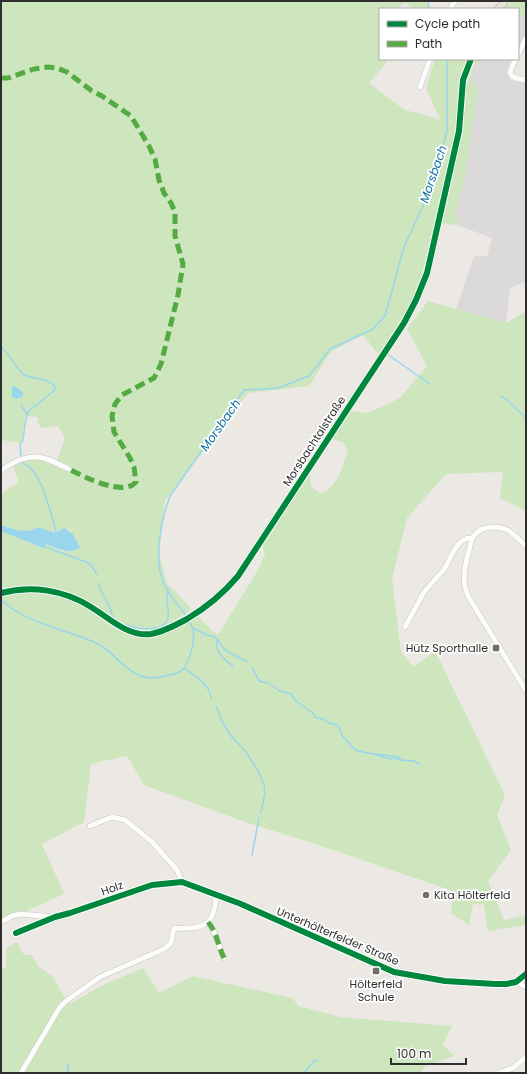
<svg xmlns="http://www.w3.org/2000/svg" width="527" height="1074" viewBox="0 0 527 1074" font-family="Poppins,sans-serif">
	<rect width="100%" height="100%" fill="#ece8e4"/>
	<!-- industrial -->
	<path fill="#dcd9db" d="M 523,14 L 526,20 L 526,30 L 518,49 L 518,18 Z
		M 480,59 L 512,59 L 506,72 L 507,74 L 511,80 L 526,83 L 526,279 L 525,282 L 510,288 L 506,323 L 456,309 L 474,256 L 487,256 L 492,238 L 460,226 L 455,215 L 466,172 L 478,89 L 471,82 L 473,67 Z"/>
	<!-- green -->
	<path fill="#cee6be" d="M 1,1 L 426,1 L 430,9 L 411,9 L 406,2 L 396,9 L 380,9 L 380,59 L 387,59 L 387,62 L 369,83 L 405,110 L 440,119 L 426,89 L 435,59 L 468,59 L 460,77 L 458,92 L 458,123 L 420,282 L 411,305 L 379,355 L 363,335 L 334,350 L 328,356 L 309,386 L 248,393 L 165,501 L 159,553 L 167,583 L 192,609 L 180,617 L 166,625 L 171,632 L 198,616 L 211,630 L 218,635 L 258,570 L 265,554 L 262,545 L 310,473 L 311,486 L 321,494 C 339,486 342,466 348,450 L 342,442 L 331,439 L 351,411 L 368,413 L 400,398 L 427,366 L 407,329 L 428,301 L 506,323 L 526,311 L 526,511 L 500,498 L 503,472 L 446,474 L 407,518 L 392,579 L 401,652 L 414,667 L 435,651 L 505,795 L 497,815 L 511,850 L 488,881 L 504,920 L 524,916 L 526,913 L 526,925 L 488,931 L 484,905 L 473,904 L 469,925 L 451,913 L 453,891 L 318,845 L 245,822 L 144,785 L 127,756 L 91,764 L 84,822 L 42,844 L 64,894 L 1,922 L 1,531 C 15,536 29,543 43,548 L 46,544 L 61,551 L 74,551 L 76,540 L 70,530 L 58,530 L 55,533 L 38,527 L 29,531 L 17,530 L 1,525 L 1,494 L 19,482 L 13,467 L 22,461 L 40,459 L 55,466 L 65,438 L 58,426 L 40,428 L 37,417 L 25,416 L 22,443 L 1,440 Z
		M 513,1 L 526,1 L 526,20 L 523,14 L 518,18 L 518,9 L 501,9 Z
		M 475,59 L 480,59 L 473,68 L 472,82 L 478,89 L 466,172 L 455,215 L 460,226 L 442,223 L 463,126 L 465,92 Z
		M 17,942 L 24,955 L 32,955 L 38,966 L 52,976 L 69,1004 L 105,984 L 143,968 L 159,993 L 193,976 L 292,998 L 299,1006 L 340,1017 L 452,1026 L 443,1044 L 454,1056 L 425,1067 L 420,1073 L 1,1073 L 1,996 L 3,994 L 1,993 L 1,968 L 6,968 L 7,948 Z"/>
	<!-- water -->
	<path fill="#99d6ec" d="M 12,386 L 15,386 L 23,392 L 23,396 C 20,399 15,400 12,397 Z
		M 1,525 L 17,530 L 29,531 L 38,527 L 55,533 L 64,528 L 72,533 L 80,547 C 71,556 56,548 46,544 L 43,548 L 1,531 Z"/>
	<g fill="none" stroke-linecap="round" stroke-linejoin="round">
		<!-- stream -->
		<path stroke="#99d6ec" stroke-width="1.5" d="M 428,1 L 429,9
			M 1,347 C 11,354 17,372 25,375 C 35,380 51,378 56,389 L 28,412 L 25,424 L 23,440 L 20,445 L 21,456
			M 387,354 L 430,384
			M 501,396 L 506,399 L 526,418
			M 21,405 L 27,414
			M 23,463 C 24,464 27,465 28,466 C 42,475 52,517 56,532
			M 43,546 L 86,562 L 90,564 L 97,574
			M 99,583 C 100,592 105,597 109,605 C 111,609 111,614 113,617 C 122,628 160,635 167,621 C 170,614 168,609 167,602 C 167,598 168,594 168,590
			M 1,600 C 6,603 10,608 16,611 C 26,618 46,625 58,629 C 73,635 89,638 103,647 C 118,657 131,678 151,678 C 159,678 173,675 181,671 C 186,668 188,661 190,656 C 194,643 196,632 189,621
			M 187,617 C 179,606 169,595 164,584 C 153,559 161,520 170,496 L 244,390 L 278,388 L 309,376 L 330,349 L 373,329 L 385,316 L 404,247 L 432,186 L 447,131 L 447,59
			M 193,628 L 207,635 L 215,637 L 225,650 L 247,662
			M 218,640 C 212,650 226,661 233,666
			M 252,667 L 259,681 L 268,683 L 280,691 L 291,694 L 296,701 L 314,714 L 314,717 L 323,719 L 329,723 L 337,725 L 340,729 L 341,734 L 354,749 L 358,751 L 374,754 L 390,759 L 396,758 L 399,760 L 414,761 L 419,764
			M 184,668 C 194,676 210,684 211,698
			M 216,706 L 223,723 L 231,736 L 246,752 L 257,769 L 264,784 L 265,793 L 261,813
			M 377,754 L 399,757 L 401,760
			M 252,855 L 259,818
			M 65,1073 L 69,1071 L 67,1067 L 69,1064
			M 304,1073 L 314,1061 L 318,1060"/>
		<defs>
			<path id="minor" d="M 450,9 L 455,1
				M 518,55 L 526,38
				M 516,59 C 507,74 508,78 526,80
				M 420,87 L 430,59
				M 1,470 C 14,462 27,454 43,458 C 52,460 61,466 69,469
				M 526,546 C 520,541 513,532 505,529 C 494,525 477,527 472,539 C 470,544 470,549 468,554 C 464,569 462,582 468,596 L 526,691
				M 405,627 C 411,616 417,605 423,594 C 429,585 438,577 445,568 C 450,559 459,534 472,539
				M 90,826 L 112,817 L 125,820 L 152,842 L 177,870 L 182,882
				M 1,922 L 12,916 L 20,914 L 54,917
				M 208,922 C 217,933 218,946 224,958
				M 16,933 L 55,917 L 70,913 L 152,885 L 182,882 L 241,904 L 394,972 L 445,981 L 495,984 L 506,984 L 516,982 L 526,974
				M 516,982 L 526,987
				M 21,1073 L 60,1007 L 66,1001 L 100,977 L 164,949 L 171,943 L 174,928 C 203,930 215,926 216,895
				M 498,1073 L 513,1068 L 526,1057"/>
			<path id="major" d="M 498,9 L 505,1
				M 1,593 C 32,585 64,590 91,607 C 109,618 128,637 151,634 C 163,632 176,625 187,619 C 207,607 223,594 238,576 L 404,323 L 416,300 L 427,273 L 459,131 L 463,80 L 471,59"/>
		</defs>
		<!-- minor casing -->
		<use href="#minor" stroke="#c5c4c5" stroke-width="6"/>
		<!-- major casing -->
		<use href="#major" stroke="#c6c5c4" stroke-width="8"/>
		<!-- minor -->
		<use href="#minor" stroke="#fcfcfb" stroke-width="5"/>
		<!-- major -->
		<use href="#major" stroke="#e8e4d6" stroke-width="6"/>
		<!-- quiet -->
		<path stroke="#54ab44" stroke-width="5" stroke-dasharray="10 5" stroke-linecap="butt" d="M 1,78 L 8,78 L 34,69 L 48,67 L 57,68 L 67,72 L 92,91 L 102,96 L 131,116 L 149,146 L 155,159 L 159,180 L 164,193 L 171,203 L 175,212 L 175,236 L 183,264 L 178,295 L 161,364 L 154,378 L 122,395 L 115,404 L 112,416 L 114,432 L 130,458 L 134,467 L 136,482 C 124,497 84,477 69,469
			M 208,922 C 217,933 218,946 224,958"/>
		<defs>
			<path id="cycleway" d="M 1,593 C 32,585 64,590 91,607 C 109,618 128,637 151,634 C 163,632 176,625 187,619 C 207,607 223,594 238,576 L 404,323 L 416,300 L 427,273 L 459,131 L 463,80 L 471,59
				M 16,933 L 55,917 L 70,913 L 152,885 L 182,882 L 241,904 L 394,972 L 445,981 L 495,984 L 506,984 L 516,982 L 526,974"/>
		</defs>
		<!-- cycleway casing -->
		<use href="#cycleway" stroke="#fff" stroke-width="8"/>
		<!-- cycleway -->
		<use href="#cycleway" stroke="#00873e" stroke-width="6"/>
	</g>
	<!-- markers -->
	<g fill="#706f6e" stroke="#fff" stroke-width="1.5">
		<rect x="492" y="644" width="8" height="8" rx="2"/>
		<circle cx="426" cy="895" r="4"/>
		<rect x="372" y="967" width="8" height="8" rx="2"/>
	</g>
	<g text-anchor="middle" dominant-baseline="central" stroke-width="3.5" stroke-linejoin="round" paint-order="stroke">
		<!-- street labels -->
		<g font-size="11" fill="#2e2e2e" stroke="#fff">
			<text transform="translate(314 441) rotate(-57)">Morsbachtalstraße</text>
			<text transform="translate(112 888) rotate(-19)">Holz</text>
			<text transform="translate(338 936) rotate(23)">Unterhölterfelder Straße</text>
		</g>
		<!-- poi labels -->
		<g font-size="11" fill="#2e2e2e" stroke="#fff" text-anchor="end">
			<text x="488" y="648">Hütz Sporthalle</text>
			<text x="434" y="895" text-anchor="start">Kita Hölterfeld</text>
			<text x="376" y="984" text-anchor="middle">Hölterfeld<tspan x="376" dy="13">Schule</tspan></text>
		</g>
		<!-- water labels -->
		<g font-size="12" font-style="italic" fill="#0d6fa3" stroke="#fff">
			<text transform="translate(433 174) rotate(-71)">Morsbach</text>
			<text transform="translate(220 425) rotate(-55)">Morsbach</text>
		</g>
	</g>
	<!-- border -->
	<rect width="527" height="1074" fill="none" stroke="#2e2e2e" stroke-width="4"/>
	<!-- legend -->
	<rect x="379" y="8" width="140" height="52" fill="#ffffff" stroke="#ababab"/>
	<rect x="387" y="21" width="20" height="6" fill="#00873e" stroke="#ababab"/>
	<text x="415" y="28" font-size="12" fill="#2e2e2e">Cycle path</text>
	<rect x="387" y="41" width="20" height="6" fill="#54ab44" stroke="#ababab"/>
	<text x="415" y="48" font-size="12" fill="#2e2e2e">Path</text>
	<!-- scale -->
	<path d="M391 1058v6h75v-6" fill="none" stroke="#2e2e2e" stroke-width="2"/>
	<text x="397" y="1058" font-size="12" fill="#2e2e2e" stroke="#ffffff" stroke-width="3" paint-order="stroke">100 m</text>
</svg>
